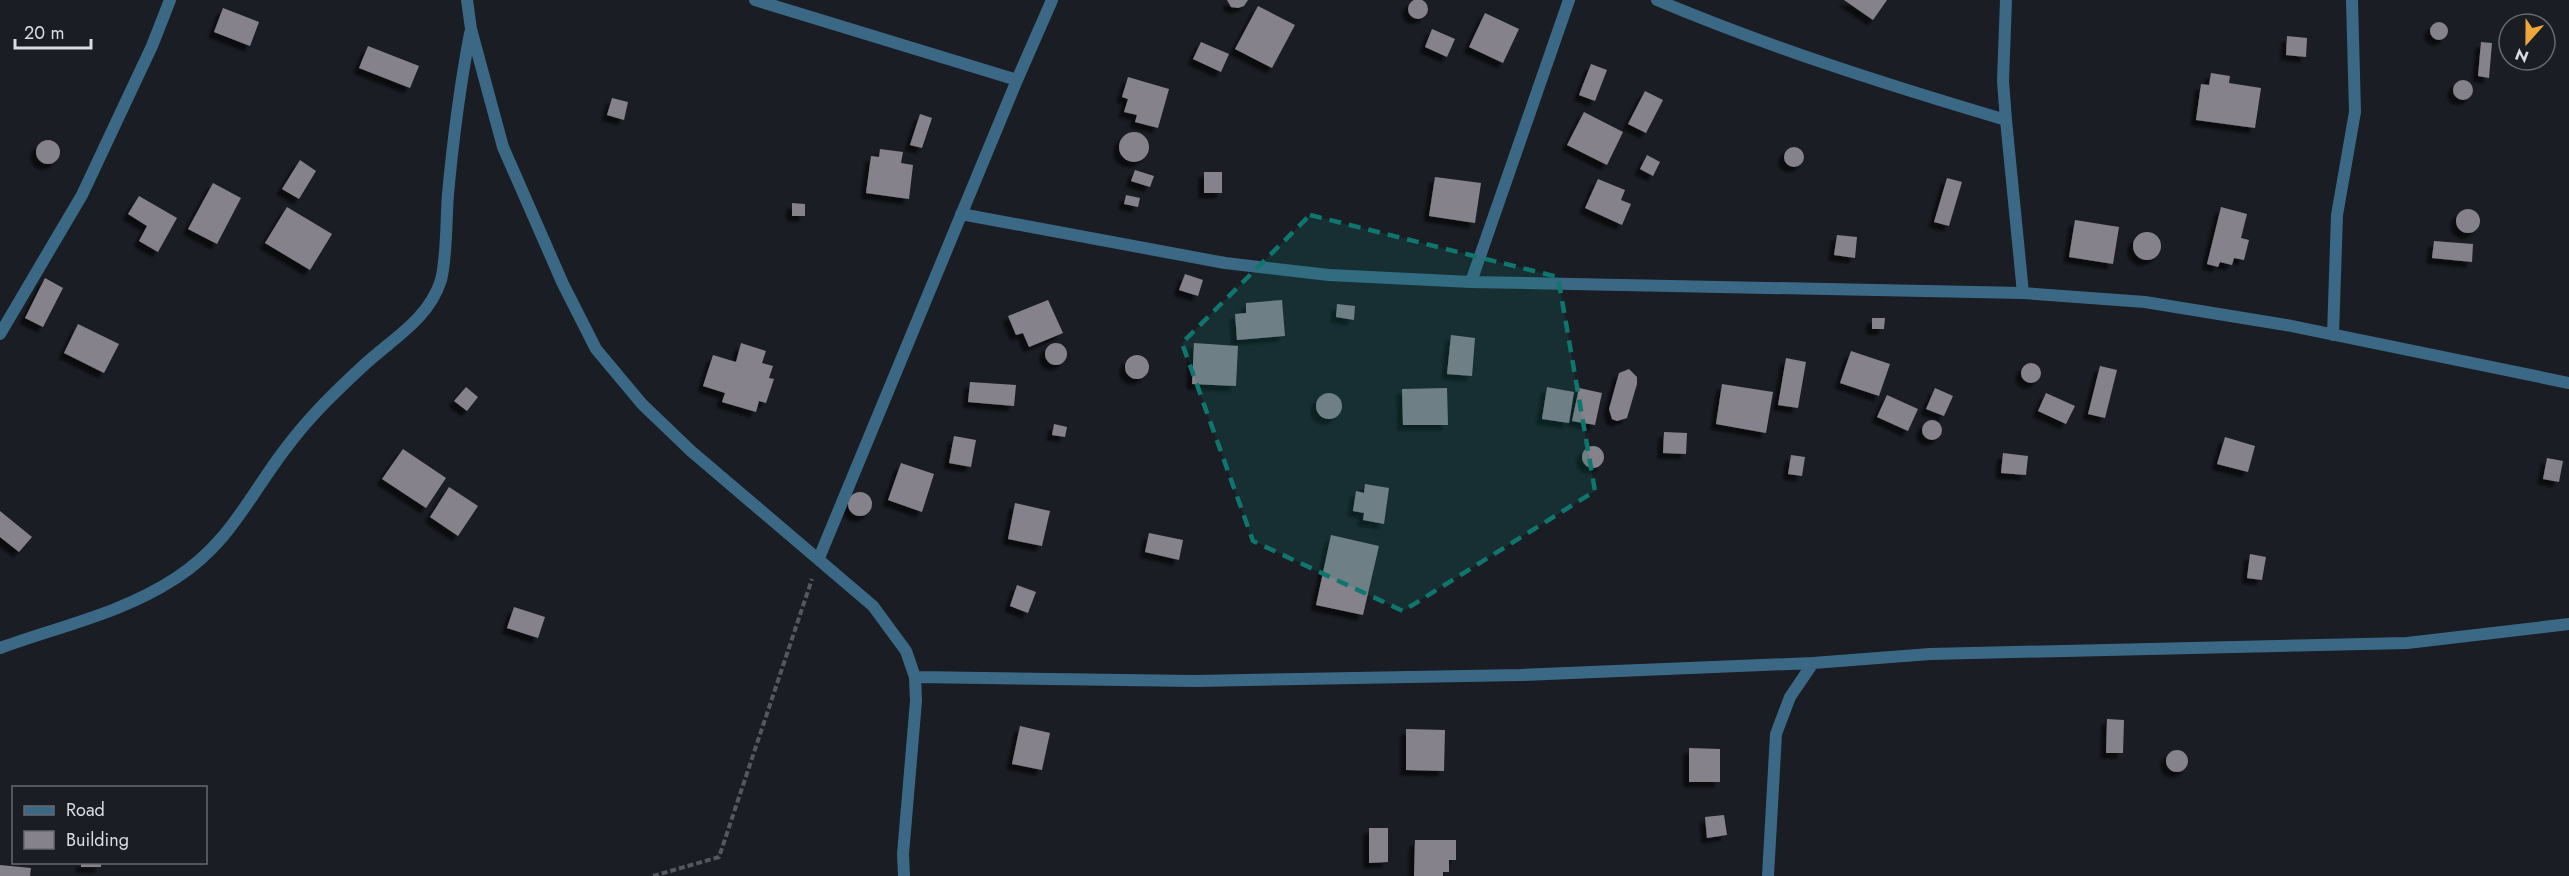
<svg xmlns="http://www.w3.org/2000/svg" width="2569" height="876" viewBox="0 0 2569 876" font-family="Jost,sans-serif">
	<defs>
		<filter id="shadow"><feDropShadow dx="-5.5" dy="5.5" stdDeviation="1.5" flood-color="#0009"/></filter>
	</defs>
	<rect width="100%" height="100%" fill="#1a1d24"/>
	<!-- building -->
	<path fill="#86828c" filter="url(#shadow)" d="M1408 9a10 10 0 1 1 20 0a10 10 0 1 1-20 0Z
		M 1227,0 L 1248,0 L 1244,6 L 1238,8 L 1231,7 Z
		M 1844,0 L 1887,0 L 1873,20 Z
		M 1258,6 L 1295,25 L 1272,68 L 1235,49 Z
		M 223,8 L 259,22 L 250,46 L 214,32 Z
		M 1485,13 L 1519,29 L 1503,63 L 1469,47 Z
		M2430 31a9 9 0 1 1 18 0a9 9 0 1 1-18 0Z
		M 1432,29 L 1455,39 L 1447,57 L 1425,47 Z
		M 2287,36 L 2307,38 L 2306,57 L 2286,55 Z
		M 1201,42 L 1229,54 L 1221,72 L 1193,59 Z
		M 2481,42 L 2492,43 L 2489,78 L 2478,76 Z
		M 368,46 L 419,66 L 410,88 L 359,68 Z
		M 1591,64 L 1607,70 L 1595,101 L 1579,95 Z
		M 2211,73 L 2230,76 L 2229,83 L 2261,88 L 2255,128 L 2196,120 L 2201,84 L 2209,85 Z
		M 1128,77 L 1169,89 L 1158,128 L 1135,122 L 1137,115 L 1124,112 L 1128,99 L 1122,97 Z
		M2453 90a10 10 0 1 1 20 0a10 10 0 1 1-20 0Z
		M 1645,91 L 1663,100 L 1646,133 L 1628,124 Z
		M 612,98 L 628,102 L 624,120 L 607,115 Z
		M 1584,112 L 1623,132 L 1607,165 L 1567,145 Z
		M 920,114 L 932,118 L 922,148 L 910,145 Z
		M1119 147a15 15 0 1 1 30 0a15 15 0 1 1-30 0Z
		M36 152a12 12 0 1 1 24 0a12 12 0 1 1-24 0Z
		M1784 157a10 10 0 1 1 20 0a10 10 0 1 1-20 0Z
		M 880,149 L 903,152 L 901,163 L 913,165 L 909,199 L 866,193 L 871,156 L 879,157 Z
		M 1647,155 L 1660,162 L 1653,176 L 1640,169 Z
		M 300,160 L 316,171 L 299,199 L 282,189 Z
		M 1135,170 L 1154,176 L 1150,187 L 1131,181 Z
		M 1204,172 L 1222,172 L 1222,193 L 1204,193 Z
		M 1435,177 L 1481,183 L 1475,223 L 1429,216 Z
		M 1947,178 L 1962,182 L 1949,226 L 1934,222 Z
		M 1598,179 L 1625,190 L 1621,200 L 1631,204 L 1622,225 L 1585,208 Z
		M 213,183 L 241,198 L 217,244 L 188,229 Z
		M 1126,195 L 1140,198 L 1138,207 L 1124,204 Z
		M 139,196 L 177,218 L 158,252 L 139,241 L 147,226 L 128,214 Z
		M 792,203 L 805,204 L 805,216 L 792,216 Z
		M 287,207 L 332,234 L 310,270 L 265,243 Z
		M 2221,207 L 2247,214 L 2241,238 L 2249,240 L 2244,260 L 2234,258 L 2232,265 L 2220,262 L 2218,267 L 2207,264 Z
		M2456 221a12 12 0 1 1 24 0a12 12 0 1 1-24 0Z
		M 2075,220 L 2119,227 L 2113,264 L 2069,257 Z
		M2133 246a14 14 0 1 1 28 0a14 14 0 1 1-28 0Z
		M 1837,235 L 1857,237 L 1855,258 L 1834,255 Z
		M 2434,241 L 2473,244 L 2472,262 L 2432,258 Z
		M 1185,274 L 1203,280 L 1198,296 L 1179,290 Z
		M 45,278 L 63,288 L 43,327 L 25,318 Z
		M 1048,300 L 1063,333 L 1029,347 L 1023,333 L 1016,335 L 1008,316 Z
		M 1282,300 L 1285,336 L 1237,340 L 1235,314 L 1246,313 L 1246,303 Z
		M 1337,304 L 1355,306 L 1354,320 L 1336,317 Z
		M 1872,318 L 1885,318 L 1884,329 L 1872,329 Z
		M 78,324 L 119,344 L 104,373 L 64,353 Z
		M 1451,335 L 1475,338 L 1472,376 L 1447,374 Z
		M 741,343 L 766,351 L 762,363 L 773,366 L 769,378 L 774,379 L 766,403 L 759,401 L 756,412 L 722,402 L 725,393 L 703,386 L 713,355 L 736,362 Z
		M 1194,343 L 1238,346 L 1236,386 L 1192,384 Z
		M1045 354a11 11 0 1 1 22 0a11 11 0 1 1-22 0Z
		M 1851,351 L 1890,364 L 1879,396 L 1840,383 Z
		M1125 367a12 12 0 1 1 24 0a12 12 0 1 1-24 0Z
		M 1786,358 L 1806,362 L 1798,408 L 1778,405 Z
		M2021 373a10 10 0 1 1 20 0a10 10 0 1 1-20 0Z
		M 2100,366 L 2117,370 L 2105,418 L 2088,414 Z
		M 1629,369 L 1637,377 L 1637,384 L 1627,418 L 1617,421 L 1612,419 L 1609,409 L 1619,373 Z
		M 970,382 L 1016,385 L 1014,406 L 968,402 Z
		M 1722,384 L 1773,392 L 1766,433 L 1716,424 Z
		M 466,387 L 478,397 L 467,411 L 454,401 Z
		M 1547,387 L 1574,392 L 1569,423 L 1542,419 Z
		M 1447,388 L 1448,425 L 1403,425 L 1402,389 Z
		M 1579,388 L 1602,393 L 1595,425 L 1572,421 Z
		M 1935,388 L 1953,396 L 1944,416 L 1926,409 Z
		M1316 406a13 13 0 1 1 26 0a13 13 0 1 1-26 0Z
		M 2046,393 L 2075,406 L 2066,424 L 2038,411 Z
		M 1887,395 L 1918,409 L 1908,431 L 1877,417 Z
		M1922 430a10 10 0 1 1 20 0a10 10 0 1 1-20 0Z
		M 1054,424 L 1067,427 L 1065,437 L 1052,435 Z
		M 1664,432 L 1687,433 L 1686,454 L 1663,453 Z
		M 954,436 L 976,440 L 971,467 L 949,463 Z
		M 2225,437 L 2255,446 L 2248,472 L 2217,464 Z
		M1582 457a11 11 0 1 1 22 0a11 11 0 1 1-22 0Z
		M 403,449 L 446,478 L 426,508 L 382,479 Z
		M 2003,453 L 2028,456 L 2026,475 L 2001,473 Z
		M 1791,455 L 1805,457 L 1802,476 L 1788,474 Z
		M 2547,458 L 2563,461 L 2559,482 L 2543,479 Z
		M 901,463 L 934,474 L 922,512 L 888,500 Z
		M 1365,484 L 1389,488 L 1384,524 L 1363,520 L 1364,513 L 1353,511 L 1356,491 L 1364,493 Z
		M 449,487 L 478,506 L 458,536 L 430,517 Z
		M848 504a12 12 0 1 1 24 0a12 12 0 1 1-24 0Z
		M 1015,503 L 1050,511 L 1042,546 L 1008,539 Z
		M 0,511 L 32,537 L 19,552 L 0,537 Z
		M 1149,533 L 1183,540 L 1179,560 L 1145,552 Z
		M 1331,535 L 1379,546 L 1363,615 L 1316,605 Z
		M 2250,554 L 2266,557 L 2262,580 L 2247,578 Z
		M 1017,585 L 1036,592 L 1028,613 L 1010,606 Z
		M 514,607 L 545,617 L 538,638 L 507,628 Z
		M 2107,719 L 2124,720 L 2123,753 L 2106,753 Z
		M 1020,726 L 1050,733 L 1042,770 L 1012,764 Z
		M 1406,729 L 1445,730 L 1444,771 L 1406,770 Z
		M 1689,748 L 1720,749 L 1720,782 L 1689,782 Z
		M2166 761a11 11 0 1 1 22 0a11 11 0 1 1-22 0Z
		M 1724,815 L 1727,835 L 1707,838 L 1705,817 Z
		M 1369,828 L 1388,828 L 1388,862 L 1369,863 Z
		M 1415,840 L 1456,840 L 1456,860 L 1449,860 L 1449,872 L 1443,872 L 1443,876 L 1414,876 Z
		M 81,862 L 101,862 L 101,867 L 81,867 Z
		M 0,865 L 31,868 L 30,876 L 0,876 Z"/>
	<g fill="none" stroke-linecap="round" stroke-linejoin="round">
		<!-- path -->
		<path stroke="#55575e" stroke-width="4" stroke-dasharray="6 3" stroke-linecap="butt" d="M 653,876 L 719,857 L 812,579"/>
		<!-- street -->
		<path stroke="#3b6985" stroke-width="12" d="M 467,0 L 471,29 L 503,147 L 563,284 L 596,349 L 642,404 L 691,451 L 873,606 L 906,651 L 915,677 L 916,701 L 903,854 L 904,876
			M 755,0 L 1017,80 L 1052,0
			M 1657,0 C 1771,48 1888,85 2006,120 L 2023,293
			M 2006,0 L 2003,81 L 2006,120
			M 961,214 L 1225,263 L 1329,275 L 1471,282 L 2023,293 L 2145,302 L 2286,325 L 2569,383
			M 1471,282 L 1569,0
			M 0,334 L 82,195 L 152,46 L 170,0
			M 2333,335 L 2337,215 L 2355,112 L 2352,0
			M 819,558 L 1017,80
			M 0,648 C 60,626 121,614 176,578 C 230,543 249,496 286,448 C 309,417 335,392 363,366 C 392,339 429,319 441,280 C 447,257 446,219 448,194 C 453,140 460,86 470,33
			M 915,677 L 1195,681 L 1521,675 L 1813,663 L 1930,654 L 2407,643 L 2569,624
			M 1768,876 L 1776,734 L 1790,697 L 1813,663"/>
	</g>
	<!-- marked area -->
	<path fill="#0f766e" fill-opacity="0.2" stroke="#0f766e" stroke-width="4.5" stroke-dasharray="12 8" stroke-linejoin="round" d="M 1310,215 L 1558,277 L 1595,491 L 1403,611 L 1253,541 L 1182,343 Z"/>
	<!-- legend -->
	<rect x="12" y="786" width="195" height="78" fill="#1a1d24" stroke="#676970" stroke-width="1.5"/>
	<rect x="24" y="806" width="30" height="9" fill="#3b6985" stroke="#676970" stroke-width="1.5"/>
	<text x="66" y="816" font-size="18" fill="#dadce1">Road</text>
	<rect x="24" y="831" width="30" height="18" fill="#86828c" stroke="#676970" stroke-width="1.5"/>
	<text x="66" y="846" font-size="18" fill="#dadce1">Building</text>
	<!-- north arrow -->
	<g transform="translate(2527 42) rotate(201)"><circle r="28" fill="#1a1d24" stroke="#676970" stroke-width="1.5"/>
	<path d="M0-4.5L10 22L0 15L-10 22Z" fill="#eea73d"/>
	<text y="-9" font-size="16" font-weight="bold" text-anchor="middle" fill="#dadce1">N</text>
	</g>
	<!-- scale -->
	<path d="M15 39v9h76v-9" fill="none" stroke="#dadce1" stroke-width="3"/>
	<text x="24" y="39" font-size="18" fill="#dadce1" stroke="#1a1d24" stroke-width="4.5" paint-order="stroke">20 m</text>
</svg>
